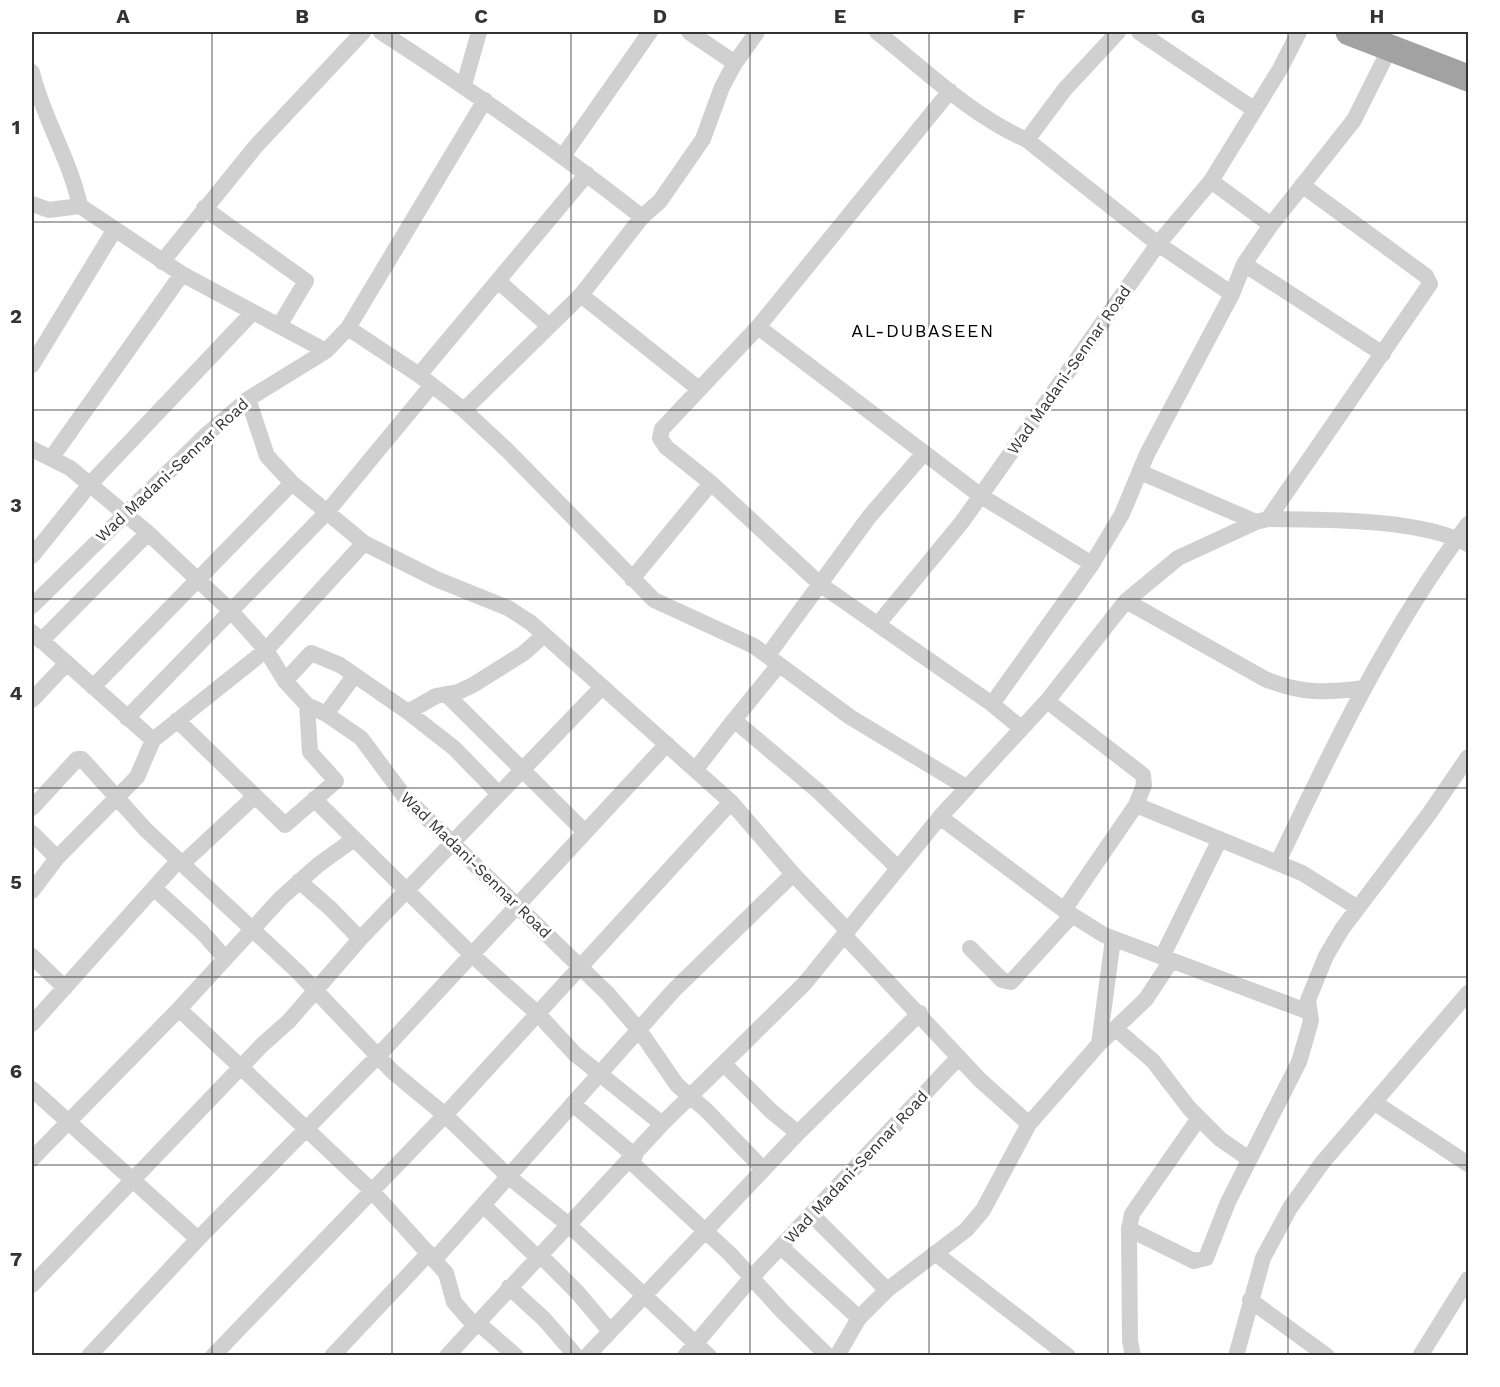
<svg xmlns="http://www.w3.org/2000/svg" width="1500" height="1387" viewBox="0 0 1500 1387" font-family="'Work Sans',sans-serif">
	<rect width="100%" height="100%" fill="#fff"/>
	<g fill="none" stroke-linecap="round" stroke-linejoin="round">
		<!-- minor -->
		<path stroke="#d0d0d0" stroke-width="16" d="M 381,32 C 471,90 558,151 642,217
			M 689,32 L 735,63
			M 877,32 C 924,69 971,116 1027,140 L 1158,244 L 1232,294
			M 1139,32 L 1255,110
			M 32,72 C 43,118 70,159 80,206 L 182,274 L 326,351
			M 464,85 L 479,32
			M 950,91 L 758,327 L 662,429 L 660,438 L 666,447 L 711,483 L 821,585 L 992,704 L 1021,728
			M 1027,140 L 1065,89 L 1118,32
			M 563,156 L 650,32
			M 1211,181 L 1271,225
			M 32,204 L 49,210 L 80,206
			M 204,208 L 306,281 L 279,326
			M 162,262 L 256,146 L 363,32
			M 1244,264 L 1383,354
			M 498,281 L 549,326
			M 581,295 L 699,389
			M 758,327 L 981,496 L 1092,564
			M 348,328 L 419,375 L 464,410 L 508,451 L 654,600 L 754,646 L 850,717 L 966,787
			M 32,365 L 115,229
			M 419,375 L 587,174
			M 248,399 L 267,456 L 292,483 L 364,543 L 436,579 L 508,608 L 531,623 L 731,802 L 793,874 L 848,931
			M 464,410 L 581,295 L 642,217 L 660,201 L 703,139 L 722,87 L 735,63 L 757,32
			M 32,449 L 70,468 L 148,533 L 230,610 L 266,650 L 285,681 L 307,705 L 326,714 L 361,738 L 404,796 L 608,994 L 639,1030 L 677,1085 L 706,1110 L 763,1169
			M 52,457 L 182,274
			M 1140,472 L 1256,522
			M 1268,519 L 1430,284 L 1426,276 L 1302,185
			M 32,556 L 91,483 L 253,312
			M 632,579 L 711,483
			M 1126,601 L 1265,679 C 1302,694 1325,693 1364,688
			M 32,606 L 206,435 L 248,399 L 326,351 L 348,328 L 485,100
			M 878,624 L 962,522 L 1158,244 L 1211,181 L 1280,69 L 1299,32
			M 32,632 L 153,740
			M 41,641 L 148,533
			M 768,655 L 869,517 L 924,453
			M 285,681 L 311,653 L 340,665 L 408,712 L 454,748 L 498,793
			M 93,687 L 292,483
			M 446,694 L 585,832
			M 32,700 L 67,663
			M 1047,701 L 1143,775 L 1144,785 L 1136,805
			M 992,704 L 1092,564 L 1122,514 L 1147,454 L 1232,294 L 1244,264 L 1271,225 L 1354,120 L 1390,48
			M 408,712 L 436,696 L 458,692 L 473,685 L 524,653 L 544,635
			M 326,714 L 354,676
			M 127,718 L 327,512 L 432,385
			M 177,720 L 285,825 L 336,781 L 310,752 L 307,705
			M 734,720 L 778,666
			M 696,769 L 734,720 L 818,791 L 898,868
			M 314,799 L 471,954 L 538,1014 L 575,1054 L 662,1124
			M 32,808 L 77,759 L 82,759 L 146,830 L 298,972 L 393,1072 L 445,1115 L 509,1177 L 570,1226 L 709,1356
			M 940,817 L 1064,910 L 1104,935 L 1309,1012
			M 32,833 L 57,858
			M 1278,862 C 1333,746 1390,627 1468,524
			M 182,864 L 254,797
			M 299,881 L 331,909 L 360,939
			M 155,889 L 202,932 L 225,958
			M 32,891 L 57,858 L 137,777 L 153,740 L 266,650 L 364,543
			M 1064,910 L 1136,805 L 1302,873 L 1358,908
			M 844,935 L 980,1080 L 1029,1124
			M 970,948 L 1002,980 L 1011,982 L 1072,915
			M 32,956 L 65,988
			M 1162,957 L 1220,839
			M 179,1009 L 371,1190 L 446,1273 L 454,1302 L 474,1325
			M 32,1024 L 178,861
			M 1117,1030 L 1153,1061 L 1189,1108 L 1220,1139 L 1249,1159
			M 1099,1044 L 1113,939
			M 725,1065 L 771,1111 L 798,1133
			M 32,1089 L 198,1239
			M 1375,1103 L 1468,1164
			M 574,1105 L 635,1156
			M 32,1159 L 179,1009 L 281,898 L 318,865 L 354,839
			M 630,1161 L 730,1254 L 783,1312 L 828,1356
			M 483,1205 L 537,1257
			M 811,1214 L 887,1290
			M 1129,1229 L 1194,1261 L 1206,1258 L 1228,1202 L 1299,1062 L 1311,1021 L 1308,1000 L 1326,956 L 1342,929 L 1429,814 L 1468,757
			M 781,1247 L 859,1318
			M 935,1253 L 1068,1356
			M 539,1254 L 577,1292 L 610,1331
			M 435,1259 L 674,990 L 793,874
			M 32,1285 L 262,1045 L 289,1021 L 360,939 L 601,688
			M 509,1287 L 544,1319 L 576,1356
			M 1250,1300 L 1327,1356
			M 477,1322 L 516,1356
			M 89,1356 L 198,1239 L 377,1057 L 667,744
			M 213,1356 L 445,1115 L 731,802
			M 332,1356 L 429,1253
			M 447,1356 L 662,1124 L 805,983 L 940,817 L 1047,701 L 1126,601 L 1178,558 L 1256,522 L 1268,519 C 1326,520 1417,518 1468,544
			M 587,1356 L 798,1133 L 920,1013
			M 685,1356 L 752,1277 L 959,1057
			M 837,1356 L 859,1318 L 887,1290 L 966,1230 L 983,1210 L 1029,1124 L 1099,1044 L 1146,999 L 1171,961
			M 1133,1356 L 1130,1341 L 1129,1229 L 1132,1214 L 1199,1118
			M 1236,1356 L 1263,1258 L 1290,1208 L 1322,1163 L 1468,993
			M 1420,1356 L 1468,1279"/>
		<!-- trunk -->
		<path stroke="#a2a2a2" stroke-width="27" d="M 1349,32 L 1468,78"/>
	</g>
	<!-- grid -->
	<path fill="none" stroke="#333" stroke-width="1.5" stroke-opacity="0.55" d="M 212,32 L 212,1356M 392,32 L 392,1356M 571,32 L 571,1356M 750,32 L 750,1356M 929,32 L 929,1356M 1108,32 L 1108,1356M 1288,32 L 1288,1356M 32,222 L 1468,222M 32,410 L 1468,410M 32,599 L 1468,599M 32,788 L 1468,788M 32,977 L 1468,977M 32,1165 L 1468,1165"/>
	<g text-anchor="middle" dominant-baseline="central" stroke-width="6" stroke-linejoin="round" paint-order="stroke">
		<!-- street labels -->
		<g font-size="16" fill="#333" stroke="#fff">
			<text transform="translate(1069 370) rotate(-55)">Wad Madani-Sennar Road</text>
			<text transform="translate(172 470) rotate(-43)">Wad Madani-Sennar Road</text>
			<text transform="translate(476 865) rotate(44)">Wad Madani-Sennar Road</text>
			<text transform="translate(856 1167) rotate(-47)">Wad Madani-Sennar Road</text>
		</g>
		<!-- neighbourhood labels -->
		<g font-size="18" letter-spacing="1.5" fill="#000" stroke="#fff">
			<text x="923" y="330">AL-DUBASEEN</text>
		</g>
	</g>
	<!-- border -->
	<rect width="1500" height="1387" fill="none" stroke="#ffffff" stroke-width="66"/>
	<rect x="33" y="33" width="1434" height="1321" fill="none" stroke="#333" stroke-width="2"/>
	<g font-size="20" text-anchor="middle" font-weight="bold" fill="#333">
		<text x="123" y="23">A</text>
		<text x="302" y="23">B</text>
		<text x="481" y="23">C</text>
		<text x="660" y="23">D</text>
		<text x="840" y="23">E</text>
		<text x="1019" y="23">F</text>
		<text x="1198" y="23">G</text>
		<text x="1377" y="23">H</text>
		<text x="16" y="134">1</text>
		<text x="16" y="323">2</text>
		<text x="16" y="512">3</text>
		<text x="16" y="700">4</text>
		<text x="16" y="889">5</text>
		<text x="16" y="1078">6</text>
		<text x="16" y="1266">7</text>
	</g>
</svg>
